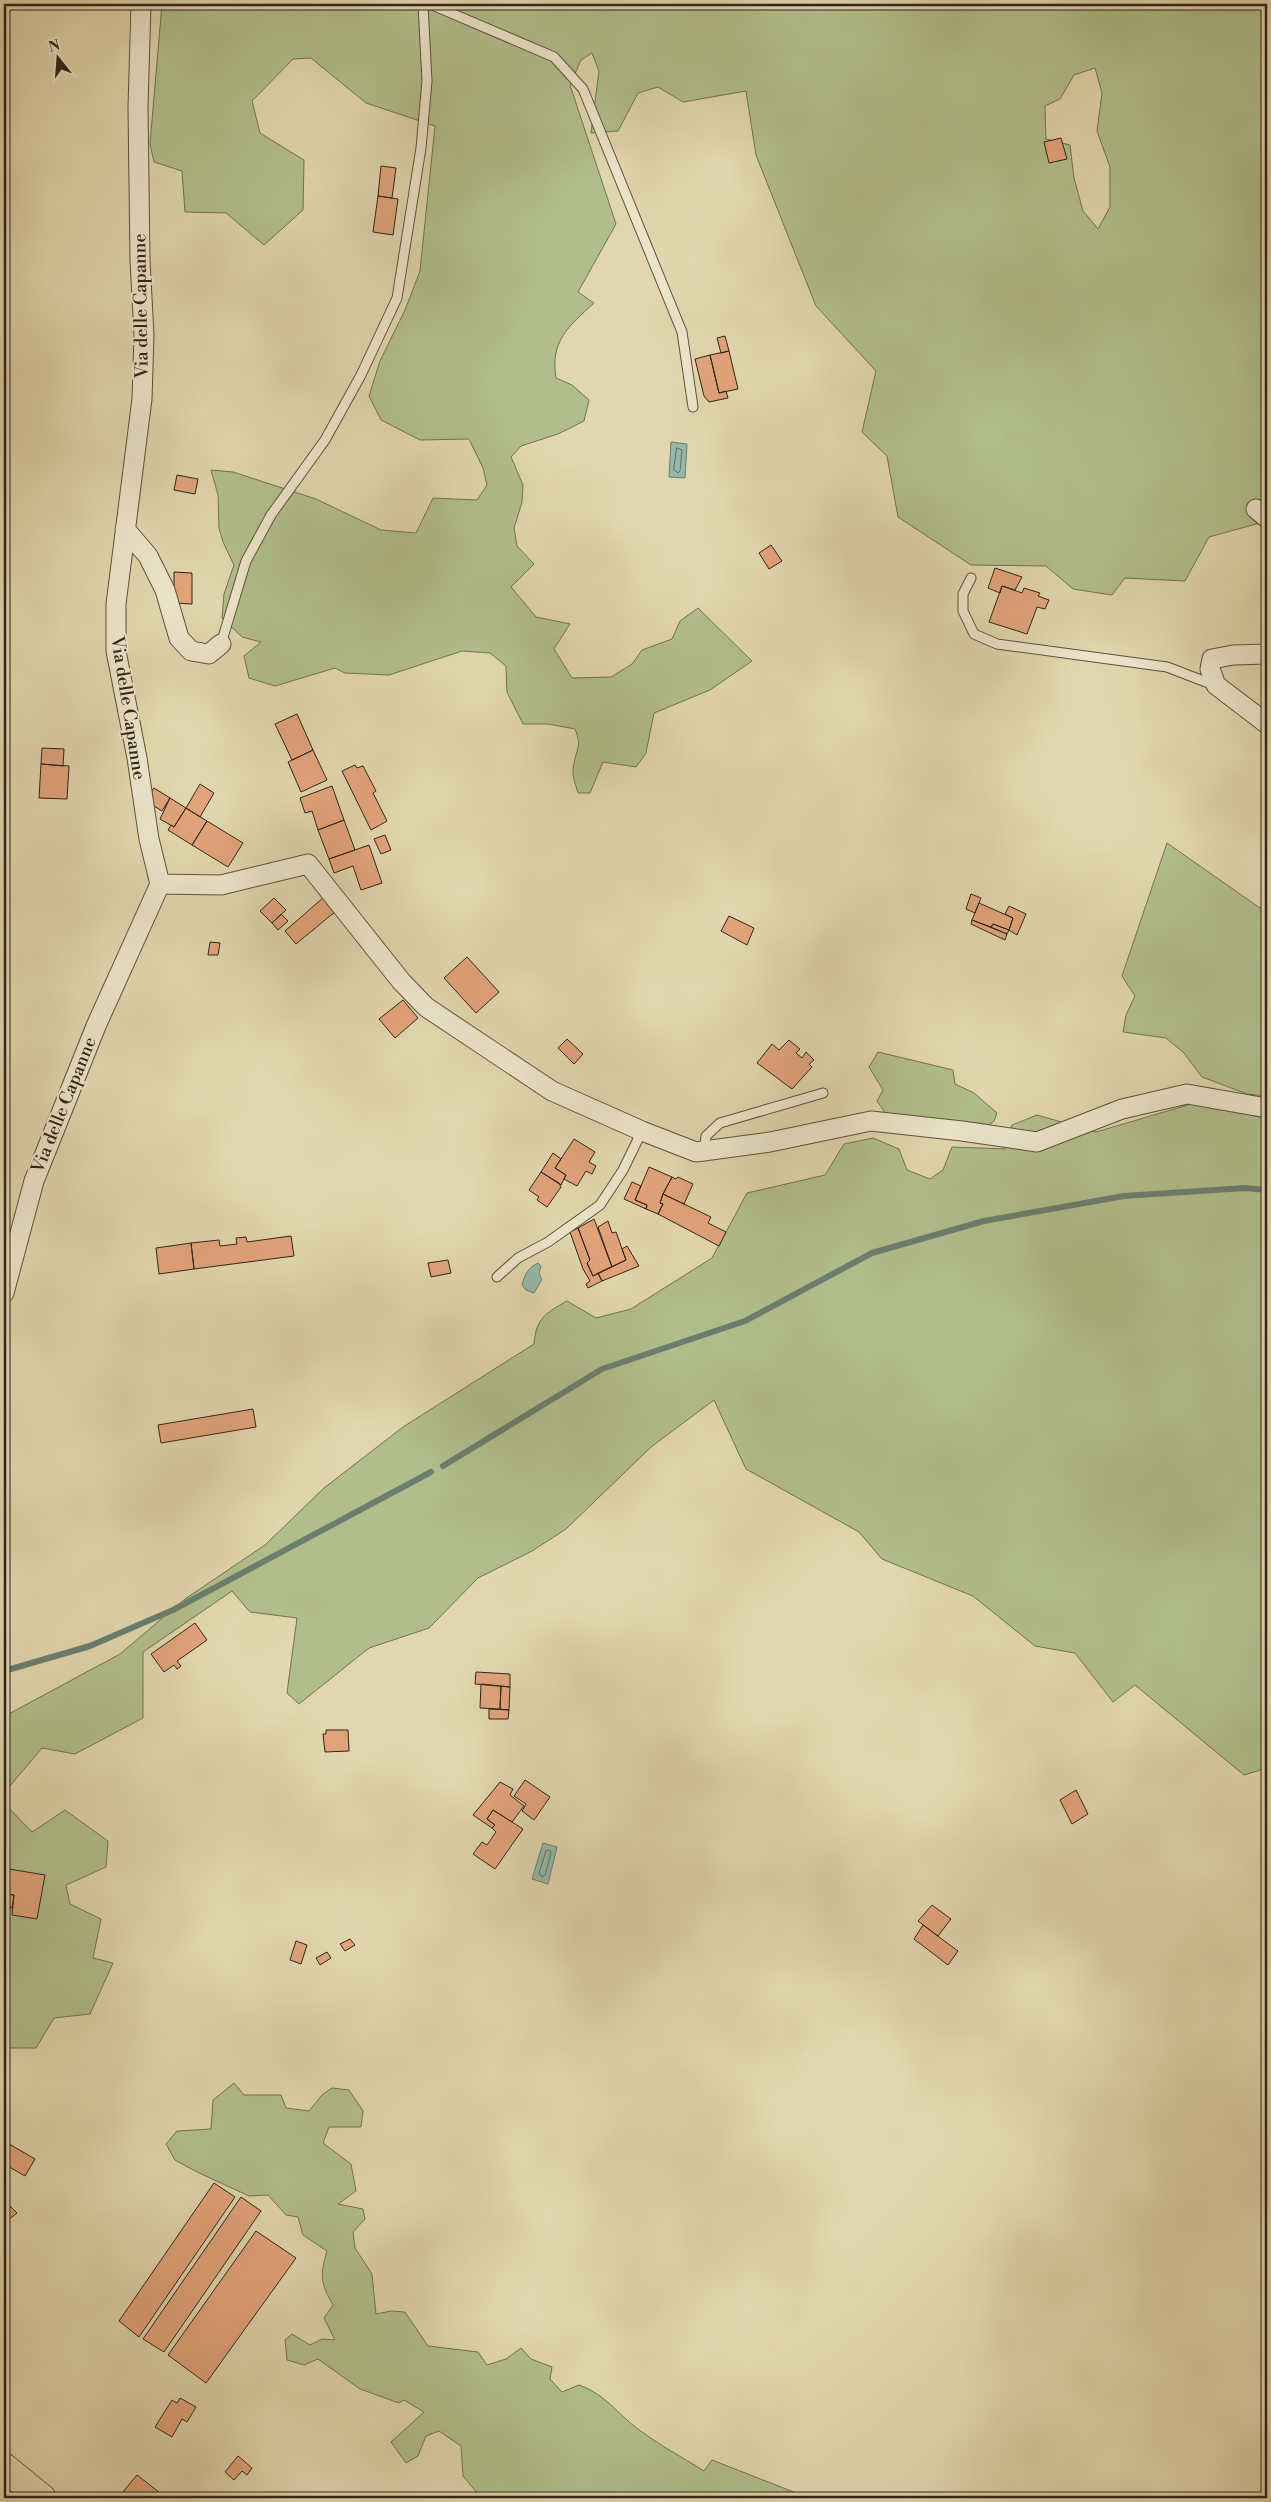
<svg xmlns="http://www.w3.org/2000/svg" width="1271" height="2502" viewBox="0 0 1271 2502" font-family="'Libre Bodoni',serif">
	<rect width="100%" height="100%" fill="#e1d6ad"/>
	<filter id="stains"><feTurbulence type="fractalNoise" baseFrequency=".004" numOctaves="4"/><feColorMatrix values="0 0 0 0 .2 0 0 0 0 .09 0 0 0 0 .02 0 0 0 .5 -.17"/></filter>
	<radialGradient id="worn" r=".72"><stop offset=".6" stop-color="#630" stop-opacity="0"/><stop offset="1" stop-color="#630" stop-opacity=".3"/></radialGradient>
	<!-- green -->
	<path fill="#b1be8b" stroke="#707252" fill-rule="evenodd" d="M 162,4 L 1267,4 L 1267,521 L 1209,537 L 1185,581 L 1125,578 L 1112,595 L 1073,589 L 1046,566 L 971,565 L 898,517 L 887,456 L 862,432 L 876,371 L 816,306 L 756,155 L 746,91 L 683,102 L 658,87 L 638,93 L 618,131 L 591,133 L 599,71 L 592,53 L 581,60 L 570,85 L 616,224 L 578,292 L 594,303 C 568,327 550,341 556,378 L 572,385 L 589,400 L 584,421 L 558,434 L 521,446 L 511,457 L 523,485 L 522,502 L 514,528 L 517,546 L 534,564 L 511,587 L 536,617 L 570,624 L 554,649 L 572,678 L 611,677 L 632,664 L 642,650 L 672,639 L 680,621 L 698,608 L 752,661 L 710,690 L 654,713 L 646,753 L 636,767 L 603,762 L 590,793 L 578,793 C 576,786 572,776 573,769 C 575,750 583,748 575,729 L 548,724 L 523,724 L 507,692 L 506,666 L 490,653 L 462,651 L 389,675 L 345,673 L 335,668 L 275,686 L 249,678 L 244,656 L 261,642 L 242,637 L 222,618 L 224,594 L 234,565 L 223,542 L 219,528 L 218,495 L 211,470 L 233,472 L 316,499 L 381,530 L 416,533 L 433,498 L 477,500 L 487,485 L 483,468 L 469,439 L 420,440 L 381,420 L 369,396 L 380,361 L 405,310 L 420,271 L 435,126 L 366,103 L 311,58 L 293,59 L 252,101 L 260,133 L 304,160 L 303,210 L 264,245 L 226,213 L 185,212 L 182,171 L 154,162 L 150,144 ZM 1095,68 L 1102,93 L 1097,131 L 1110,167 L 1110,207 L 1098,229 L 1083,211 L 1074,178 L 1070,145 L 1046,139 L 1045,106 L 1060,99 L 1074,75 Z
		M 1167,843 L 1260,908 L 1267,908 L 1267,1096 L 1247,1094 L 1202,1077 L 1184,1053 L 1166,1038 L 1123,1032 L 1126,1015 L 1135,996 L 1122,976 Z
		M 878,1052 L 953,1070 L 955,1084 L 974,1093 L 997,1113 L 994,1121 L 972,1138 L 886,1114 L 877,1101 L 883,1090 L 869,1067 Z
		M 1198,1102 L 1267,1119 L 1267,1768 L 1244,1775 L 1135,1685 L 1113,1702 L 1075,1653 L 1035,1646 L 973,1596 L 882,1559 L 859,1532 L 746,1469 L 714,1400 L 651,1447 L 566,1529 L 532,1551 L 478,1578 L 429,1628 L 369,1648 L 299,1704 L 287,1693 L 297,1618 L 250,1612 L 232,1591 L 143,1652 L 143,1718 L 75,1754 L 42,1748 L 4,1793 L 5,1716 L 120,1654 L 185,1599 L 265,1545 L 324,1488 L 403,1427 L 534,1344 C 536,1318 546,1313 567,1301 L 596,1318 L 631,1309 L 712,1258 L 747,1193 L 825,1175 L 844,1144 L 873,1138 L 899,1149 L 907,1170 L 930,1179 L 943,1170 L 952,1147 L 1005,1149 L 1012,1125 L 1037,1115 L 1096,1132 Z
		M 4,1803 L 32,1832 L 65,1810 L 108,1841 L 106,1867 L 66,1885 L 70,1904 L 101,1919 L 93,1958 L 113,1963 L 90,2014 L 54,2018 L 36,2048 L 4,2048 Z
		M 234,2083 L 244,2095 L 281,2095 L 286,2108 L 309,2111 L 322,2095 L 332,2088 L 349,2090 L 363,2111 L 361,2127 L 329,2127 L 323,2143 L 351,2164 L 356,2191 L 338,2204 L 363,2209 L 365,2219 L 353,2232 L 355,2248 L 372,2274 L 376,2314 L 391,2311 L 405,2312 L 428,2346 L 478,2352 L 487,2365 L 506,2359 L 521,2348 L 531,2359 L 552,2367 L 550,2379 L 562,2392 L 579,2385 C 608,2396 616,2413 638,2429 C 659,2445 682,2457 704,2471 L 712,2460 L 809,2498 L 475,2498 L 478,2494 L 463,2476 L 461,2446 L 439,2431 L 426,2436 L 418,2456 L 406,2463 L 391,2442 L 424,2412 L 404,2400 L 399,2403 L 360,2389 L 318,2359 L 304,2365 L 287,2360 L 285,2340 L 292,2334 L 310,2345 L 322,2339 L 335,2340 L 324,2318 L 333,2305 C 320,2282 320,2276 327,2251 L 303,2235 L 298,2217 L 286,2215 L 268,2195 L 249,2196 L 195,2171 L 175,2160 L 166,2144 L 177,2131 L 211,2129 L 213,2100 Z"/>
	<!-- water -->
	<path fill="#94b9a8" stroke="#6b7e6f" d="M 671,442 L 687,444 L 685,478 L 669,477 Z
		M 538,1263 L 541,1266 L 539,1274 L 542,1279 L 534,1293 L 526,1290 L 522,1285 C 525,1274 528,1268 538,1263 Z
		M 543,1843 L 557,1847 L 548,1884 L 532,1879 Z"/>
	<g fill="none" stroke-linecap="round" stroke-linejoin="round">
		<!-- shore -->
		<path stroke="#616f60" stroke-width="1" d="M 677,448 L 682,450 L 680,471 L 678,473 L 674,470 Z
			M 549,1850 L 551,1853 L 545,1875 L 542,1877 L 539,1873 L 546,1851 Z"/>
		<!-- stream -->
		<path stroke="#6b7e6f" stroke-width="6" d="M 443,1466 L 602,1369 L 745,1321 L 872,1253 L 984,1221 L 1124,1196 L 1245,1188 L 1267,1190
			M 4,1671 L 90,1646 L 173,1610 L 431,1472"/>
	</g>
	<!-- building -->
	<path fill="#e2a37b" stroke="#2e2519" d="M 1061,138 L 1067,159 L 1049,163 L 1044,142 Z
		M 381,166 L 396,168 L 392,198 L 378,196 Z
		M 378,196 L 398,199 L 393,235 L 373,232 Z
		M 725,336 L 729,351 L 721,353 L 717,338 Z
		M 729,351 L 738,389 L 719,393 L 710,355 Z
		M 710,355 L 719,393 L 726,391 L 728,398 L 709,402 L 704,396 L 695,359 Z
		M 177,475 L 198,479 L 195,494 L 174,490 Z
		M 771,545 L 782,561 L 769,569 L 759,553 Z
		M 995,568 L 1022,577 L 1015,590 L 1002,586 L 1000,593 L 988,588 Z
		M 174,572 L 192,573 L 192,604 L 174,603 Z
		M 1002,586 L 1022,593 L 1024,588 L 1040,593 L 1038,596 L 1049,600 L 1045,609 L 1037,607 L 1027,634 L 989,622 Z
		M 297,714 L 313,750 L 292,760 L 275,724 Z
		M 42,748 L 64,749 L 63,766 L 41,764 Z
		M 313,750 L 327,780 L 301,792 L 288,762 Z
		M 41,764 L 69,766 L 67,799 L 39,798 Z
		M 355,765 L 357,768 L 363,766 L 376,791 L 373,793 L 387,821 L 371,830 L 342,771 Z
		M 200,784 L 214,793 L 200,817 L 186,808 Z
		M 332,786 L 344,820 L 318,830 L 312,811 L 305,813 L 300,798 Z
		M 154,788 L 170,798 L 162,811 L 146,801 Z
		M 170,798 L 186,808 L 174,827 L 160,819 Z
		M 186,808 L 207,821 L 192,845 L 168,830 L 171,825 L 174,827 Z
		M 344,820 L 355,850 L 329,859 L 318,830 Z
		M 207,821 L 243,843 L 228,867 L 192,845 Z
		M 385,835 L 391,850 L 381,854 L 374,839 Z
		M 369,845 L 382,883 L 361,890 L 353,866 L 334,873 L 329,859 Z
		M 971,894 L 981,898 L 975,913 L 966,909 Z
		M 324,897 L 336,911 L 296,944 L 285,931 Z
		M 274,898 L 286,910 L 272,923 L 260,911 Z
		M 979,903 L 1013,918 L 1009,930 L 993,924 L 991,927 L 972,920 Z
		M 1009,906 L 1026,914 L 1017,935 L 1009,930 L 1013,918 L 1005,914 Z
		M 281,914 L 288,921 L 278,930 L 272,923 Z
		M 729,916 L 754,928 L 747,945 L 721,931 Z
		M 972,920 L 1007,934 L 1005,940 L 971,924 Z
		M 993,924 L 1009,930 L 1007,934 L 991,927 Z
		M 210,942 L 220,943 L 218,955 L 208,955 Z
		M 467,957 L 499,992 L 476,1013 L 444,978 Z
		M 403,1000 L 418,1018 L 395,1038 L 379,1019 Z
		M 567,1039 L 583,1054 L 574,1064 L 558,1048 Z
		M 789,1040 L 800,1049 L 796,1053 L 802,1058 L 806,1052 L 814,1060 L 809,1064 L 812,1067 L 792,1089 L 757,1063 L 772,1044 L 779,1050 Z
		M 574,1139 L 595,1152 L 589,1162 L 596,1166 L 592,1174 L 586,1171 L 577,1186 L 564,1179 L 566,1175 L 555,1168 Z
		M 553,1153 L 561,1159 L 555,1168 L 566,1175 L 561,1185 L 541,1172 Z
		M 649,1167 L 672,1177 L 663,1194 L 660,1203 L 663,1204 L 658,1214 L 646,1209 L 647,1205 L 635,1200 Z
		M 541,1172 L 559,1183 L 561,1187 L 547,1207 L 537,1200 L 539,1197 L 529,1190 Z
		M 672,1177 L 676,1179 L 678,1177 L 693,1184 L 684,1204 L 663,1194 Z
		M 632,1182 L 641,1186 L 635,1200 L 647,1205 L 646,1209 L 624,1199 Z
		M 663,1194 L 711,1217 L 708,1223 L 726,1232 L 719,1246 L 658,1214 L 663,1204 L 660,1203 Z
		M 594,1219 L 612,1267 L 593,1276 L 587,1263 L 590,1260 L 578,1228 Z
		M 608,1221 L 612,1233 L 616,1232 L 626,1260 L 612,1267 L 598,1227 Z
		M 578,1228 L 590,1260 L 587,1263 L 593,1276 L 598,1273 L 602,1281 L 588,1288 L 586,1284 L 590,1281 L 583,1269 L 570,1232 Z
		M 291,1236 L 294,1256 L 194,1269 L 191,1243 L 219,1240 L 220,1246 L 237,1244 L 236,1238 L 246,1237 L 247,1242 Z
		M 191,1243 L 194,1269 L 159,1274 L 156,1248 Z
		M 627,1246 L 639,1266 L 602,1281 L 598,1273 L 626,1260 L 622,1249 Z
		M 448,1260 L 451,1273 L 431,1277 L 428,1263 Z
		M 253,1409 L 256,1427 L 161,1443 L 158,1425 Z
		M 195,1623 L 207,1640 L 177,1661 L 181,1666 L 177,1669 L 174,1665 L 164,1672 L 151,1654 Z
		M 476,1672 L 510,1674 L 510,1687 L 475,1684 Z
		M 481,1684 L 501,1686 L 500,1709 L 480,1708 Z
		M 501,1686 L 510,1687 L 509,1710 L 500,1709 Z
		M 489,1709 L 509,1710 L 508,1719 L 489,1719 Z
		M 326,1730 L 348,1730 L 349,1751 L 325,1752 L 323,1734 L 326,1734 Z
		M 525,1780 L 550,1797 L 534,1820 L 522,1811 L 526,1804 L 514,1796 Z
		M 500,1782 L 513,1789 L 510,1795 L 524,1806 L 512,1822 L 493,1810 L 487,1819 L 495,1825 L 492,1828 L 473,1815 Z
		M 1076,1790 L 1088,1814 L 1072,1824 L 1060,1800 Z
		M 493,1810 L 523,1829 L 495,1869 L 473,1854 L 482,1842 L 487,1845 L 496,1832 L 492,1828 L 495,1825 L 487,1819 Z
		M 9,1869 L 45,1875 L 37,1919 L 12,1915 L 14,1895 L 5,1894 Z
		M 5,1894 L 14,1895 L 12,1908 L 4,1906 Z
		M 932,1905 L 951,1919 L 938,1936 L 918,1921 Z
		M 923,1925 L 958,1951 L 948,1965 L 914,1939 Z
		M 350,1939 L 355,1945 L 345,1951 L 340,1944 Z
		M 296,1941 L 307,1945 L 301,1964 L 290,1960 Z
		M 327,1952 L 331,1958 L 320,1965 L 316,1958 Z
		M 4,2141 L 35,2159 L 25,2176 L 4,2164 Z
		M 214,2183 L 235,2197 L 139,2337 L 119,2321 Z
		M 241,2197 L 261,2211 L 164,2352 L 143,2339 Z
		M 4,2200 L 17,2213 L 8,2220 L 4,2216 Z
		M 256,2231 L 296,2258 L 206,2383 L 168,2355 Z
		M 180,2398 L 196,2407 L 187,2422 L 182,2419 L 172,2437 L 155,2427 L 172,2400 L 177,2403 Z
		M 238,2456 L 252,2468 L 247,2475 L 242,2471 L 234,2480 L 225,2472 Z
		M 137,2475 L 164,2496 L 162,2498 L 118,2498 Z"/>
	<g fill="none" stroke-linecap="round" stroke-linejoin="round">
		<defs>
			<path id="service" d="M 430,4 L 554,57 L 583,89 L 682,332 L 693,407
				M 971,578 L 963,594 L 963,611 L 974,634 L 997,644 L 1167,667 L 1214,685
				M 221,644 L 246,561 L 271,515 L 325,440 L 361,375 L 397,298 L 421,148 L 427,81 L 423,4
				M 704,1151 L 706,1136 L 720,1123 L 823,1093
				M 497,1277 L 518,1258 L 548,1242 L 600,1205 L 623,1170 L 642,1131"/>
			<path id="minor" d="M 1256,509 L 1267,518
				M 125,529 L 148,556 L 165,590 L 179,638 L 191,651 L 209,654 L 221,644
				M 1267,654 L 1233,655 L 1212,659 L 1210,669 L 1216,685 L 1267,724
				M 160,884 L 221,885 L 308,864 L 401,981 L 426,1007 L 552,1091 L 642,1131 L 696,1152 L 770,1142 L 871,1121 L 962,1131 L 1037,1142 L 1122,1109 L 1187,1094 L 1267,1108
				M 4,1293 L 34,1181 L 96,1026 L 160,884 L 149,839 L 137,758 L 116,651 L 116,604 L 142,399 L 144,335 L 140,260 L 138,107 L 141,4"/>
			<path id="primary" d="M 4,2467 L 42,2498"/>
		</defs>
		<!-- service casing -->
		<use href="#service" stroke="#5b513e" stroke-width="11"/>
		<!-- minor casing -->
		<use href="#minor" stroke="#5b513e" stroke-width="21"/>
		<!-- primary casing -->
		<use href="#primary" stroke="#2e2519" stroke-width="29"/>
		<!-- service -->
		<use href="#service" stroke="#ece4ca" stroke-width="9"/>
		<!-- minor -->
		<use href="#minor" stroke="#ece4ca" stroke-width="19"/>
		<!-- primary -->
		<use href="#primary" stroke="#e1d6ad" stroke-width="28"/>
	</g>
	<g text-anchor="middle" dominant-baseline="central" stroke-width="4" stroke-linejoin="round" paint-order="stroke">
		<!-- street labels -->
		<g font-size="18" fill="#2e2519" stroke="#ece4ca">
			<text transform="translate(141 306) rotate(-91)">Via delle Capanne</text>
			<text transform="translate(128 708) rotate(81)">Via delle Capanne</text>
			<text transform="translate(64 1105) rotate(-68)">Via delle Capanne</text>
		</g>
	</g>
	<!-- margin -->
	<rect width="1271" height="2502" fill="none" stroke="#e1d6ad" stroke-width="20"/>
	<rect x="5" y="5" width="1261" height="2492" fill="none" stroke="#2e2519" stroke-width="2.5"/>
	<rect x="10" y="10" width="1251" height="2482" fill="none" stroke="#2e2519"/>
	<!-- north arrow -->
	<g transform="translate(58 58) rotate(343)" stroke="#ece4ca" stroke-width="4" paint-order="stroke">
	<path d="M0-4L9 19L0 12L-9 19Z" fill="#2e2519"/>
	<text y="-8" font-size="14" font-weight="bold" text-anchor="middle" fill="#2e2519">N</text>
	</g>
	<rect width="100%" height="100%" filter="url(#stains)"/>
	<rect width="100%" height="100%" fill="url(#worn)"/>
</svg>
